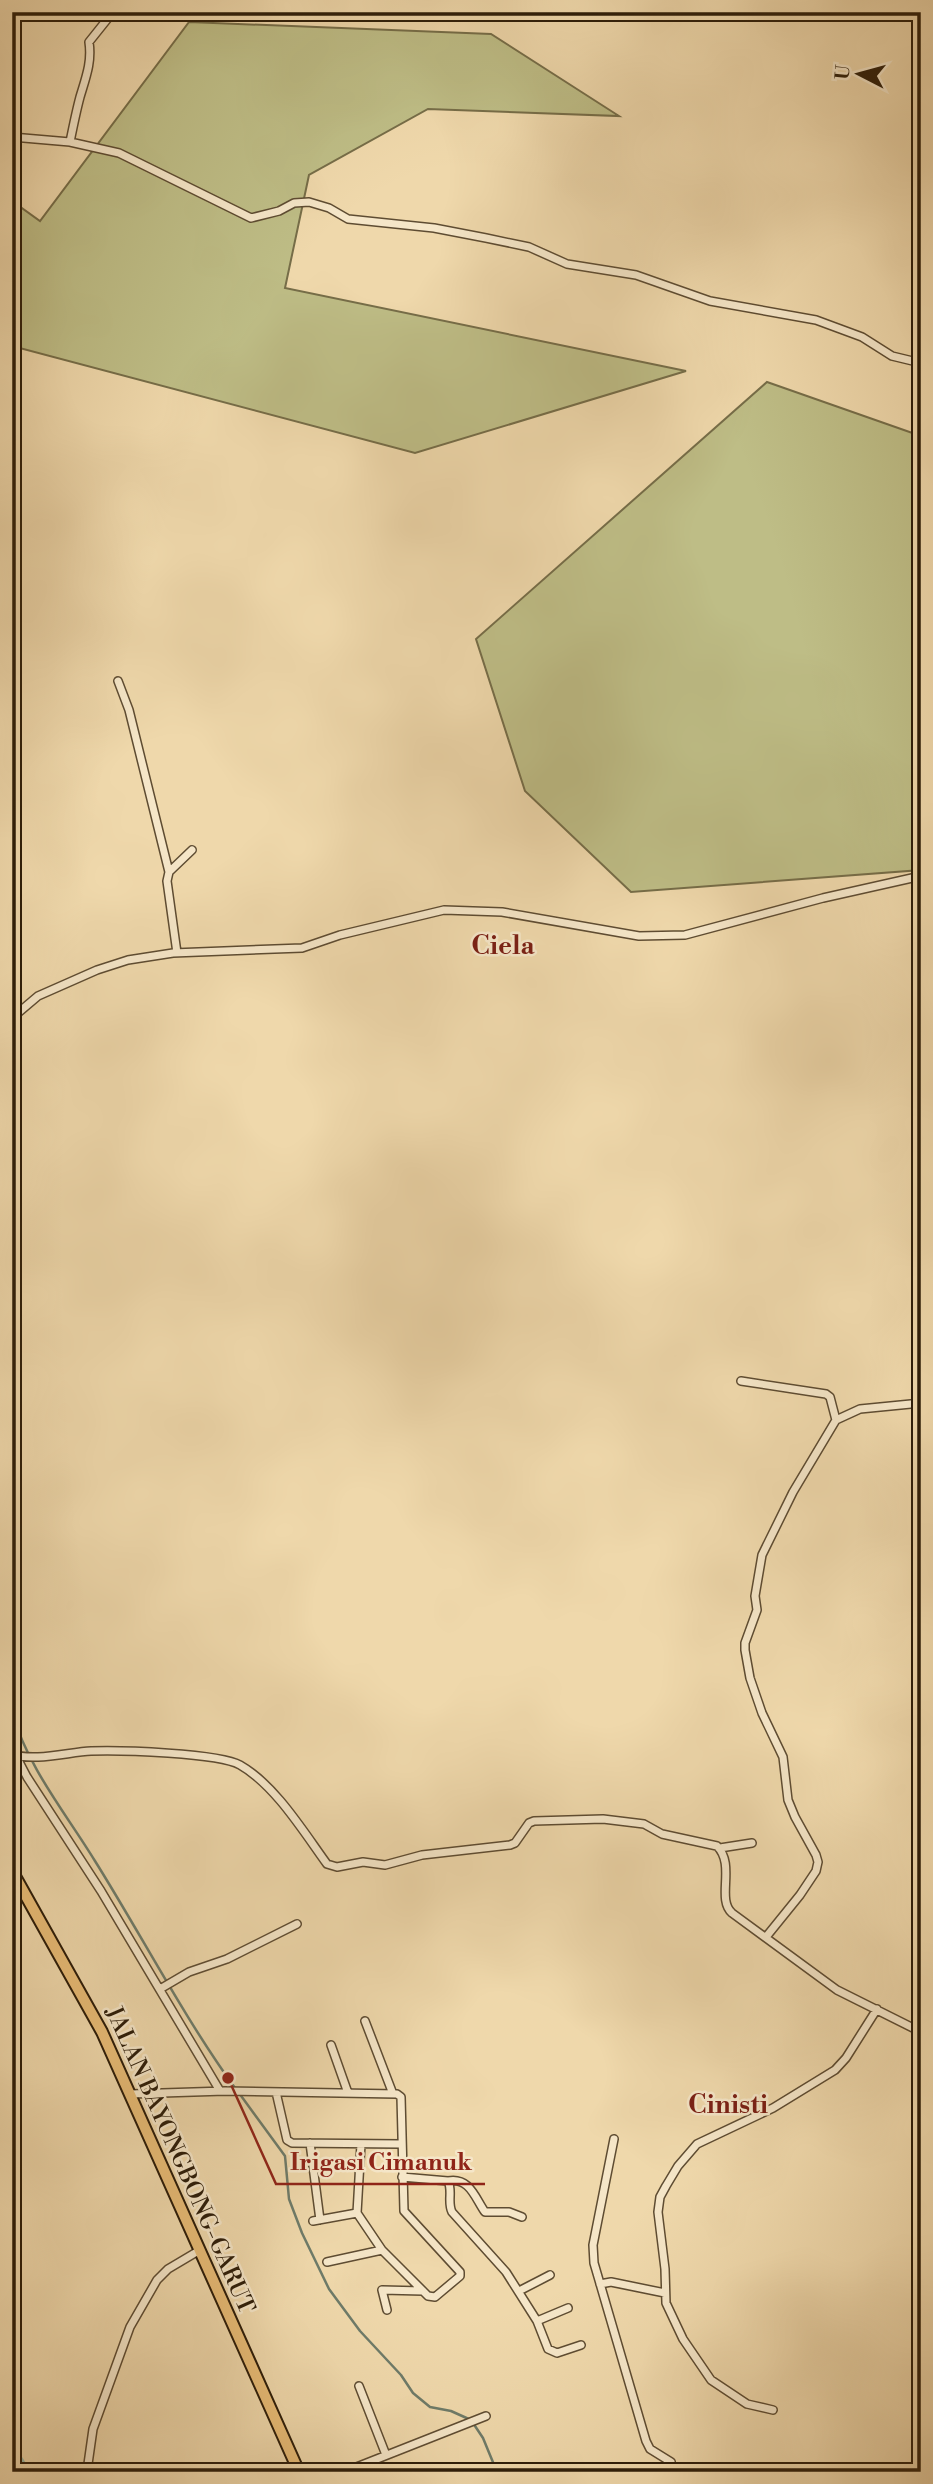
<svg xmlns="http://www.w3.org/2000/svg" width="933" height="2484" viewBox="0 0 933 2484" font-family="'Libre Bodoni',serif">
	<rect width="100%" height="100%" fill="#efd8ab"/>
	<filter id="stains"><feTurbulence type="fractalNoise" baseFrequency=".00286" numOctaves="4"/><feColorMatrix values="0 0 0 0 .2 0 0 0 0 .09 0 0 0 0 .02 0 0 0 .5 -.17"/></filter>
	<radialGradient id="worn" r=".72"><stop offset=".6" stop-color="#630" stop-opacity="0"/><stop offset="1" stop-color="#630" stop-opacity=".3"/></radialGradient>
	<!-- green -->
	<path fill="#bebd86" stroke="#766d48" stroke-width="2" d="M 189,22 L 491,34 L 619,116 L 428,109 L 309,175 L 285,288 L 686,371 L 415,453 L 12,346 L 12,201 L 40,221 Z
		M 767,382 L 921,436 L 921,870 L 631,892 L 525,791 L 476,639 Z"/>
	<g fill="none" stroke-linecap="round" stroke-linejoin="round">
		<!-- stream -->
		<path stroke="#6e7b69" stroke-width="2.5" d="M 12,1712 C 28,1768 65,1812 95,1861 C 142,1936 183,2016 235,2088
			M 239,2093 L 285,2156 L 289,2199 L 302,2233 L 329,2289 L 360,2331 L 401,2375 L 413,2393 L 430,2407 L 451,2411 L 471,2420 L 483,2438 L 497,2472"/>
		<!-- river -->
		<path stroke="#9abaa9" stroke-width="16" d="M 12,2456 L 22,2472"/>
		<defs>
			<path id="minor" d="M 12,137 L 70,142 L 119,153 L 251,218 L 279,211 L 294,203 L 309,202 L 329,208 L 348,219 L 434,228 L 486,238 L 529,247 L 567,264 L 636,275 L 710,301 L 816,320 L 862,337 L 892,356 L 921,363
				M 70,142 C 73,127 76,112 80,97 C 86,77 92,62 89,42 L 113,12
				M 118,681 L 129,710 L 169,872
				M 177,953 L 167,881 L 169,872 L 192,850
				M 12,1018 L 38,996 L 97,970 L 128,960 L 173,953 L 302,948 L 340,935 L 444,910 L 502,912 L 639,936 L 685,935 L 823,898 L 921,876
				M 741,1381 L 826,1394 L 830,1397 L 836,1420
				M 12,1647 L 17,1647
				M 12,1737 L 16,1756 L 27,1777 L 101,1891 L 220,2091
				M 12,1754 C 33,1762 69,1752 91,1751 C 119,1750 219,1753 240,1765 C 275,1785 303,1831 327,1864 L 337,1867 L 363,1862 L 385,1865 L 422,1855 L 510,1845 L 515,1843 L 529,1823 L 534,1821 L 603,1819 L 644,1824 L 662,1834 L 717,1846 C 736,1865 716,1899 732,1913 L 837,1990 L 921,2032
				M 720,1848 L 752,1843
				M 766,1937 L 800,1895 L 816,1871 L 818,1862 L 816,1855 L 795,1817 L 788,1800 L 783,1757 L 762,1713 L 750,1678 L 745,1650 L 745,1643 L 757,1610 L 755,1596 L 762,1555 L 793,1492 L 836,1420 L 860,1409 L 921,1403
				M 160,1989 L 189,1972 L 227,1959 L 297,1924
				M 365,2021 L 393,2094
				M 331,2045 L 348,2093
				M 276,2092 L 287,2140 L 292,2143 L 401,2144
				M 131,2094 L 225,2091 L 397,2094 L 401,2097 L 404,2211 L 460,2272 L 460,2276 L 435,2297 L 428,2296 L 382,2250 L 357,2213 L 361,2144
				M 614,2139 L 593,2245 L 594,2263 L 646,2441 L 650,2449 L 671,2462
				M 310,2143 L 320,2220
				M 402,2177 L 448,2181 C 453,2191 447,2202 452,2212 L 506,2272 L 537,2321 L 548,2349 L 557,2353 L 581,2345
				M 448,2181 C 470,2177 475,2198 485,2212 L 509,2212 L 522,2217
				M 313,2221 L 357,2213
				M 327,2262 L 382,2250
				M 600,2284 L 611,2282 L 665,2293
				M 519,2291 L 550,2275
				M 387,2310 L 382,2290 L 423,2291
				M 537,2321 L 568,2308
				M 359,2386 L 386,2455
				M 773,2410 L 747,2404 L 711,2380 L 683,2339 L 666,2303 L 665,2269 L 658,2212 L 660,2197 L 666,2186 L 678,2166 L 697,2144 L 773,2108 L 835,2070 L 846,2058 L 877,2009
				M 84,2472 L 88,2464 L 93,2429 L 130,2327 L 157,2280 L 168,2269 L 200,2250
				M 344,2472 L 486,2416"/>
			<path id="primary" d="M 12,1871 L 102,2032 L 299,2472"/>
		</defs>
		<!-- minor casing -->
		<use href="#minor" stroke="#5e4c32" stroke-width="10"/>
		<!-- primary casing -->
		<use href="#primary" stroke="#2d1d09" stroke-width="14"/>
		<!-- minor -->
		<use href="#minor" stroke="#f5e6c8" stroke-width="7"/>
		<!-- primary -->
		<use href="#primary" stroke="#e8bc76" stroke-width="10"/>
	</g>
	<g text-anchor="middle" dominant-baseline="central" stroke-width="5" stroke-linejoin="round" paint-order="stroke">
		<!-- street labels -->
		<g font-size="23" fill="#2d1d09" stroke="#f5e6c8">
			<text transform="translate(180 2160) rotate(66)">JALAN BAYONGBONG-GARUT</text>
		</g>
		<!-- quarter labels -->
		<g font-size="26" font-weight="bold" fill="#7a1f14" stroke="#f5e6c8">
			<text x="503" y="946">Ciela</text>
			<text x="728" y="2105">Cinisti</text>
		</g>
	</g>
	<!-- callouts -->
	<path fill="none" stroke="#8f2418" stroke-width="2.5" d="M228 2078L276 2184H485"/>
	<circle fill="#8f2418" stroke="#f5e6c8" stroke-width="2.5" cx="228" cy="2078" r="7"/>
	<g font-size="24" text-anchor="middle" font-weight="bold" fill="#8f2418" stroke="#f5e6c8" stroke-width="5" stroke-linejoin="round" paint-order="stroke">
		<text x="381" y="2170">Irigasi Cimanuk</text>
	</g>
	<!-- margin -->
	<rect width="933" height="2484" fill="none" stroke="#efd8ab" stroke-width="42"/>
	<rect x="14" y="14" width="905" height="2456" fill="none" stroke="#2d1d09" stroke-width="3.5"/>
	<rect x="21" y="21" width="891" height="2442" fill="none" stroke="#2d1d09" stroke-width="2"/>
	<!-- north arrow -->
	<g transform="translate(859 74) rotate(276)" stroke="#f5e6c8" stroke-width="5" paint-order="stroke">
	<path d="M0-5L12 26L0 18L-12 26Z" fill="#2d1d09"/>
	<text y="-10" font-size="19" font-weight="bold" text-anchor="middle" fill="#2d1d09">U</text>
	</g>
	<rect width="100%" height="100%" filter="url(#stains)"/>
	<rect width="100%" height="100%" fill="url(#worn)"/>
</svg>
